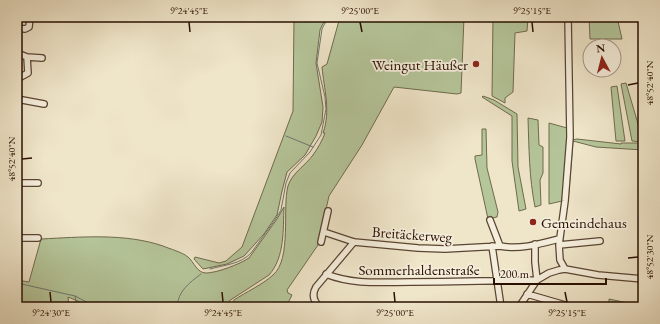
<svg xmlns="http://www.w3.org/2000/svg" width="660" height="324" viewBox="0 0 660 324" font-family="'EB Garamond',serif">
	<rect width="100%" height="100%" fill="#efe5c9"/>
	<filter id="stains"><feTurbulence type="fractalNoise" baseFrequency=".005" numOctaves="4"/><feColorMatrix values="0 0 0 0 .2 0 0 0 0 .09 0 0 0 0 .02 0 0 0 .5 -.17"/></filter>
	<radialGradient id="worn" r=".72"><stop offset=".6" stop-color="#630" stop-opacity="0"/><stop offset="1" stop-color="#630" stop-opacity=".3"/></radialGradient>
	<!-- green -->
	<path fill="#b5c69a" stroke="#6f6a4d" d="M 294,17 L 326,17 L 320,30 L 316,63 L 323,107 L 322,122 L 316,136 L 305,155 L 287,172 L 282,191 L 277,215 L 264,234 L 244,256 L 227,264 L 203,269 L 194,259 L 195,257 L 219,263 L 226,261 L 242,247 L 293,111 Z
		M 340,17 L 464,17 L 461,93 L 457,94 L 394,87 L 362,145 L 329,196 L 318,245 L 287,290 L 288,293 L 292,295 L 286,307 L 238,307 L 233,302 L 234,300 C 246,292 262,285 273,275 C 292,259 282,208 288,186 C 292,173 306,165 313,155 C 318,148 322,141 325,133 L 323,133 C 331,111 324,89 322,67 L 327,64 Z
		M 493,17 L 528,17 L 527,31 L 515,33 L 513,92 L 505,98 L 505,103 L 492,96 Z
		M 589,17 L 617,17 L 622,39 L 590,39 Z
		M 626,83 L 641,134 L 643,134 L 643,142 L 632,141 L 621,84 Z
		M 617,86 L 625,141 L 616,141 L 611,87 Z
		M 483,96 L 494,100 L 517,114 L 518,167 L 526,209 L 519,211 L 512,161 L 512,116 L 482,97 Z
		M 528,118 L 538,120 L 539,145 L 543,147 L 543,173 L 540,180 L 541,205 L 535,207 C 529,177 529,148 528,118 Z
		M 549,123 L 567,128 L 569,130 L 562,201 L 549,204 Z
		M 482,129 L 486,129 L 487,168 L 498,212 L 497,217 L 488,219 L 475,159 L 475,156 L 482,155 Z
		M 577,139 L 621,144 L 621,143 L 643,143 L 643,150 L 596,147 L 573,141 L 568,202 L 566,202 L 572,140 Z
		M 284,207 C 283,229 285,257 269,275 L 229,301 L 234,307 L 87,307 L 80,302 L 68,297 L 69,307 L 17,307 L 17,280 L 29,282 L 41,239 C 81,237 125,233 163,246 C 170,249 182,252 188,257 C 194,262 197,273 206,273 C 217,273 240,264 249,258 L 277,219 Z
		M 609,299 L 632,304 L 631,307 L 609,307 Z"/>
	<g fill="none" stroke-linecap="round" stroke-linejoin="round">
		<!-- stream -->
		<path stroke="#6e7772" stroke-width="1" d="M 318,17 L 325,23
			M 286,136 L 313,147
			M 210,269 C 224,265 241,264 251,253 L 275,220 L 281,210 L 286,183 L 290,173 L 310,152 L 321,135 L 326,109 L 325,97 L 317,63 L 322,29 L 328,17
			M 17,283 L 75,296 L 96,307
			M 75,296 L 77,307
			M 177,307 C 178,291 189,283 201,274"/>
		<defs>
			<path id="minor" d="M 17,28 L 25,29 L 29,27 L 30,17
				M 17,53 L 27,57 L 42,58
				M 17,79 L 28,73 L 27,57
				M 17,99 L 44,104
				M 17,183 L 38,183
				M 490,220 L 500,246
				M 324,232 L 354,242 L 418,248 L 445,249 L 500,246 C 519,250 540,244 559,239
				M 17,238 L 38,238
				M 321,242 L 328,211
				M 559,245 L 600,241
				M 492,246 L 501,307
				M 565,269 L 560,260 L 559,245 L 565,201 L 570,137 L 568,17
				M 326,274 C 353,285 382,282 411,282 C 453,282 495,281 537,280 L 535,262 L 535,244
				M 527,294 L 572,307
				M 320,307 C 313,301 312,294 316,287 L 354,242
				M 519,307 L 537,280 L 549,273 L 559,270 L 565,269 L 598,275 L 643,279"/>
		</defs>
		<!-- minor casing -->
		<use href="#minor" stroke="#5a4432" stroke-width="8"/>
		<!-- minor -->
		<use href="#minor" stroke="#f5eedc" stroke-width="5.5"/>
	</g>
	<!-- ticks -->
	<path fill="none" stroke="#290f00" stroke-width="1.5" d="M 189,22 L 190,32M 360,22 L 362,32M 532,22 L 533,32M 628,85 L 638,83M 22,159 L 32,158M 628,258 L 638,257M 50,292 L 51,302M 222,292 L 223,302M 394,292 L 395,302M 565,292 L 567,302"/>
	<!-- markers -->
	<g fill="#8f2418" stroke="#f5eedc" stroke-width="1.5">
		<circle cx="476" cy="64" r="4"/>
		<circle cx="533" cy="222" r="4"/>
	</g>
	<g text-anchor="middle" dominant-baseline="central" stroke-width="3.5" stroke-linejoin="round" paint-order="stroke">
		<!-- poi labels -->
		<g font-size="15" fill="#290f00" stroke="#f5eedc" text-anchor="end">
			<text x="468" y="64">Weingut Häußer</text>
			<text x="541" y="222" text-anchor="start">Gemeindehaus</text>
		</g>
		<!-- street labels -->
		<g font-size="15" fill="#290f00" stroke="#f5eedc">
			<text transform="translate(412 234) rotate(4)">Breitäckerweg</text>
			<text x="419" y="269">Sommerhaldenstraße</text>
		</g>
	</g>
	<!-- margin -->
	<rect width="660" height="324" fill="none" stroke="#efe5c9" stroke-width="44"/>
	<!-- north arrow -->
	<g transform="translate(602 58) rotate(353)"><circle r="19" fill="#f5eedc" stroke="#a39584"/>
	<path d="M0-3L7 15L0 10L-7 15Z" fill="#8f2418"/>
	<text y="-6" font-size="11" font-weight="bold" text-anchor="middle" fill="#290f00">N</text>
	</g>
	<!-- scale -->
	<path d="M494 278v6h112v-6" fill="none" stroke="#290f00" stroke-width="2"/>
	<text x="500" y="278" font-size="12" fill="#290f00" stroke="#f5eedc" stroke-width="3" paint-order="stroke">200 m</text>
	<rect x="22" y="22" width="616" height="280" fill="none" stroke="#290f00" stroke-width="1.5"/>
	<g font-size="10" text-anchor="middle" fill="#290f00">
		<text x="189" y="14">9°24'45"E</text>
		<text x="360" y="14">9°25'00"E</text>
		<text x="532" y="14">9°25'15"E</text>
		<text transform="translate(649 83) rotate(-90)" y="4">48°52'40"N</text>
		<text transform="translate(11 159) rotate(-90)" y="4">48°52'40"N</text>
		<text transform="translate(649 257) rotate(-90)" y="4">48°52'30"N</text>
		<text x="51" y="316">9°24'30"E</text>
		<text x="223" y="316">9°24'45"E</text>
		<text x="395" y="316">9°25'00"E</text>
		<text x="567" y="316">9°25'15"E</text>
	</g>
	<rect width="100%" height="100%" filter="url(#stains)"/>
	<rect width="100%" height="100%" fill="url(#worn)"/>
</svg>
